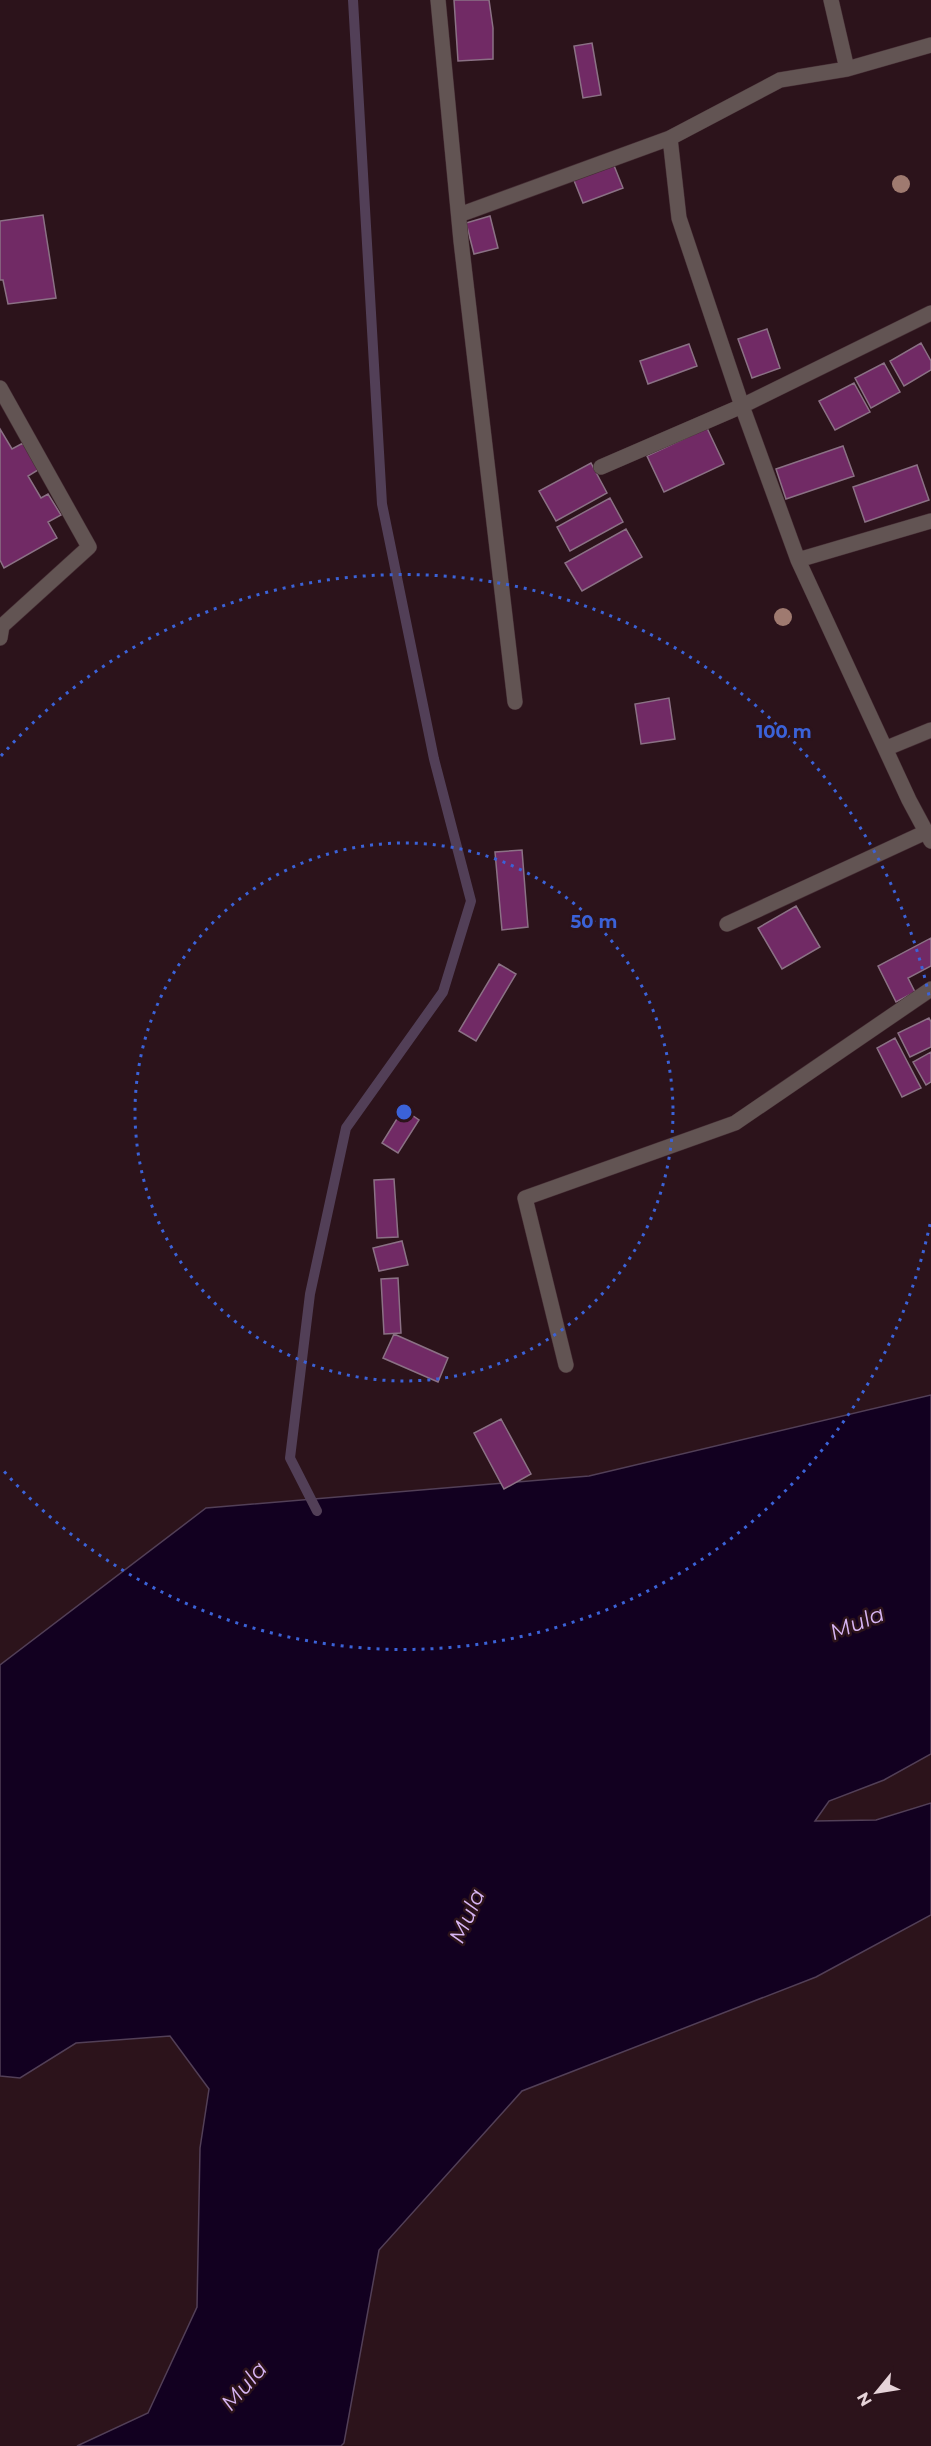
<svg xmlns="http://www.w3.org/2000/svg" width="931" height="2446" viewBox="0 0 931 2446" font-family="Montserrat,sans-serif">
	<rect width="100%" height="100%" fill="#2c131b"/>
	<!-- water -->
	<path fill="#120020" stroke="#523f57" stroke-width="1.5" d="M 931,1395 L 931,1754 L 884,1780 L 829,1801 L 815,1821 L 876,1820 L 931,1803 L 931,1915 L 816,1977 L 522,2091 L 379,2250 L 344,2443 L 341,2446 L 77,2446 L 148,2413 L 197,2307 L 200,2148 L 209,2089 L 170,2036 L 76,2043 L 20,2078 L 0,2076 L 0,1665 L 206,1508 L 589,1476 Z"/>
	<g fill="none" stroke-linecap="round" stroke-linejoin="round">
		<!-- stream -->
		<path stroke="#523f57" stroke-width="10" d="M 317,1511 L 290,1458 L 310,1294 L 346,1128 L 443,992 L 471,901 L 434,759 L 382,504 L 353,0"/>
	</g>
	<!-- building -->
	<path fill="#712a65" stroke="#8b7185" stroke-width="1.5" d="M 454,0 L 489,0 L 493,28 L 493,59 L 458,61 Z
		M 592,43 L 601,95 L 583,98 L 574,46 Z
		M 613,163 L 623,188 L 583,203 L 573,178 Z
		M 43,215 L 56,298 L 8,304 L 3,280 L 0,280 L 0,221 Z
		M 490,216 L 498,248 L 474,254 L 466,223 Z
		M 767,329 L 780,368 L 752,378 L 738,339 Z
		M 921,343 L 931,361 L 931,370 L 904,386 L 890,361 Z
		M 689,344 L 697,366 L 648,384 L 640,361 Z
		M 884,363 L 900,392 L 871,408 L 855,378 Z
		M 854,383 L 870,412 L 835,430 L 819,401 Z
		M 707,428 L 724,464 L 664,492 L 647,456 Z
		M 0,429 L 12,449 L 23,443 L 38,470 L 28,476 L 41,498 L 48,494 L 61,515 L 48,522 L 57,538 L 4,568 L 0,560 Z
		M 843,446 L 854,476 L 786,499 L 776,469 Z
		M 591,463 L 607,493 L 556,521 L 539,491 Z
		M 917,465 L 929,500 L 865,522 L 853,487 Z
		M 610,498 L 623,522 L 570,551 L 557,527 Z
		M 626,529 L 642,557 L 582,591 L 565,563 Z
		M 669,698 L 675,739 L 641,744 L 635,704 Z
		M 522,850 L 528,927 L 502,930 L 495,852 Z
		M 796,906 L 820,947 L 782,969 L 758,928 Z
		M 931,938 L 931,966 L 908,978 L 915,992 L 896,1002 L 878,966 Z
		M 499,964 L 516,974 L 476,1041 L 459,1031 Z
		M 929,1018 L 931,1022 L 931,1047 L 910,1057 L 898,1033 Z
		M 895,1038 L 921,1088 L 902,1097 L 877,1048 Z
		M 931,1052 L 931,1082 L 926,1085 L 913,1062 Z
		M 403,1109 L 419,1120 L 398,1153 L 382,1143 Z
		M 394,1179 L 398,1237 L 377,1238 L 374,1180 Z
		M 402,1241 L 408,1265 L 379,1271 L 373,1248 Z
		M 398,1278 L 401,1333 L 384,1334 L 381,1279 Z
		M 394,1334 L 448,1358 L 438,1382 L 383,1358 Z
		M 501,1419 L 531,1474 L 504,1489 L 474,1433 Z"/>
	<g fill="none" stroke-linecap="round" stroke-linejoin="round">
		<defs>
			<path id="service" d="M 0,388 L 89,547 L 2,626 L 0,638"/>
			<path id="minor" d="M 438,0 L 461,241 L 515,702
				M 831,0 L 847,69
				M 670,138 L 679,218 L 742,406 L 798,560 L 909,800 L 931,841
				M 459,215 L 670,138 L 780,80 L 847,69 L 931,45
				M 601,467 L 742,406 L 931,313
				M 798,560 L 931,521
				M 887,748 L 931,730
				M 727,924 L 926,832
				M 566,1365 L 525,1198 L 735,1123 L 931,989"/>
		</defs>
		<!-- service casing -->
		<use href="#service" stroke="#462e35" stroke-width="16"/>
		<!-- minor casing -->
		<use href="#minor" stroke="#462e35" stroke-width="16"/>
		<!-- service -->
		<use href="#service" stroke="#625453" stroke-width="15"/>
		<!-- minor -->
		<use href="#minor" stroke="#625453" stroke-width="15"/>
	</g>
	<!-- trees -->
	<g fill="#9f7a70">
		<circle cx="901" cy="184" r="9"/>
		<circle cx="783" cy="617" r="9"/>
	</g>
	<!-- distance rings -->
	<g fill="none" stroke="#3b62d8" stroke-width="3" stroke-dasharray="3 6">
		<circle cx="404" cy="1112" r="269"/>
		<path d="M930 1224A538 538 0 0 1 1 1468M1 756A538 538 0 0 1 930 1000"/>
	</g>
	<g text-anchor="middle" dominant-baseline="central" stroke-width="5" stroke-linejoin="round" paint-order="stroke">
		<!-- water labels -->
		<g font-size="22" font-style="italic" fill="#d7b5f3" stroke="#2c131b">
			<text transform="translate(857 1623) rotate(-22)">Mula</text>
			<text transform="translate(467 1916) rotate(-66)">Mula</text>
			<text transform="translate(244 2386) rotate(-49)">Mula</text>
		</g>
	</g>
	<circle cx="404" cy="1112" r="9" fill="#3b62d8" stroke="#2c131b" stroke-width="3"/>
	<g font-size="18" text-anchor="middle" font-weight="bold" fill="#3b62d8" stroke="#2c131b" stroke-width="5" stroke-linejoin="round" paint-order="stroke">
		<text x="784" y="738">100 m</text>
		<text x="594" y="928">50 m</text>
	</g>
	<!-- north arrow -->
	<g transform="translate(877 2392) rotate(240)" stroke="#2c131b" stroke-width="4.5" paint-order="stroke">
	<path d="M0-4.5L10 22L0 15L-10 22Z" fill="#e6d3d8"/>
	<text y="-9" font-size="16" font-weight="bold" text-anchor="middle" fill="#e6d3d8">N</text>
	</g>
</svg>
